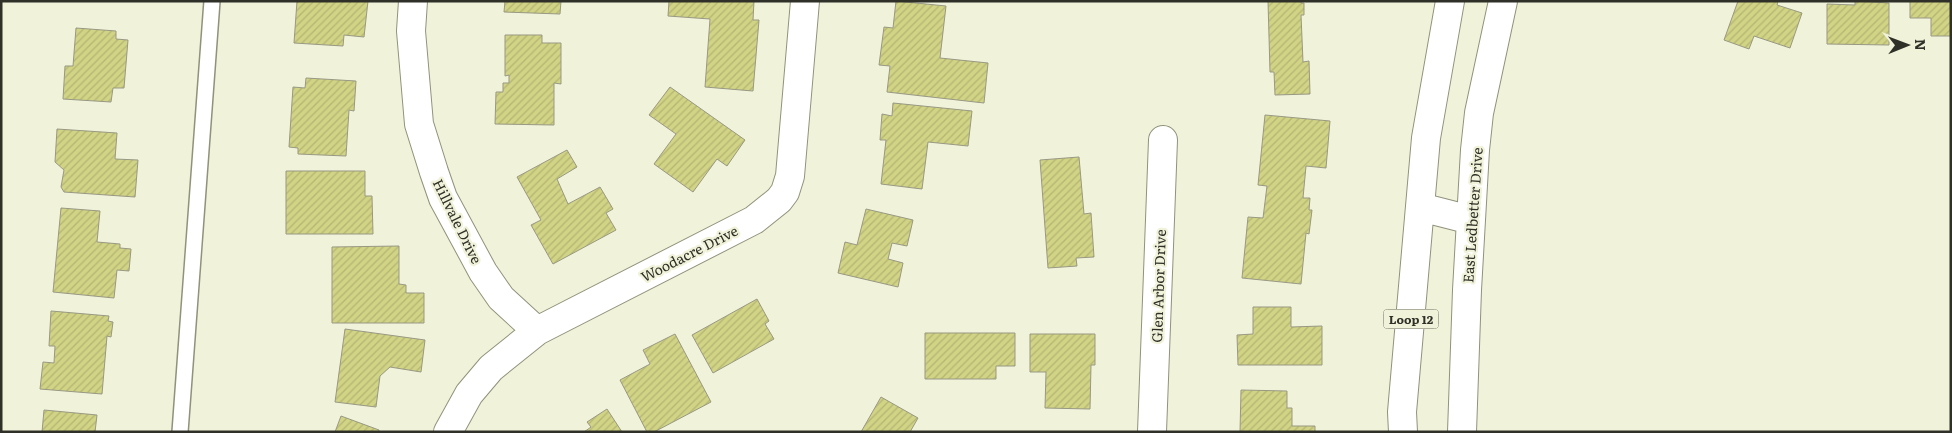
<svg xmlns="http://www.w3.org/2000/svg" width="1952" height="433" viewBox="0 0 1952 433" font-family="Literata,serif">
	<defs>
		<pattern id="building-hatch" width="6" height="6" patternUnits="userSpaceOnUse" patternTransform="scale(1.25)"><rect width="6" height="6" fill="#d1d385"/><path d="M-1 1l2-2M0 6l6-6M5 7l2-2" fill="none" stroke="#b4b573"/></pattern>
	</defs>
	<rect width="100%" height="100%" fill="#f1f2da"/>
	<!-- building -->
	<path fill="url(#building-hatch)" stroke="#989983" d="M 297,1 L 368,1 L 364,37 L 344,35 L 343,46 L 294,43 Z
		M 505,1 L 561,1 L 560,14 L 504,12 Z
		M 669,1 L 754,1 L 753,20 L 759,20 L 753,91 L 705,87 L 710,19 L 668,16 Z
		M 896,1 L 946,6 L 940,58 L 988,63 L 984,103 L 887,92 L 890,66 L 879,65 L 884,27 L 893,28 Z
		M 1268,1 L 1301,1 L 1301,3 L 1304,3 L 1304,15 L 1301,15 L 1303,62 L 1309,61 L 1310,94 L 1275,95 L 1274,72 L 1270,72 Z
		M 1738,1 L 1778,1 L 1777,5 L 1802,13 L 1790,48 L 1754,36 L 1749,49 L 1724,40 Z
		M 1855,1 L 1889,3 L 1889,45 L 1827,44 L 1827,4 L 1855,5 Z
		M 1910,1 L 1951,1 L 1951,36 L 1931,36 L 1931,18 L 1910,18 Z
		M 76,28 L 116,31 L 116,39 L 128,40 L 124,88 L 113,88 L 111,102 L 63,99 L 65,66 L 73,66 Z
		M 505,35 L 542,35 L 542,43 L 561,43 L 561,84 L 554,83 L 554,125 L 495,124 L 496,92 L 503,92 L 503,83 L 509,83 L 509,75 L 505,76 Z
		M 306,78 L 356,81 L 354,111 L 349,110 L 346,156 L 298,154 L 298,148 L 289,147 L 293,87 L 305,88 Z
		M 670,87 L 745,140 L 727,166 L 717,159 L 693,192 L 654,164 L 676,134 L 649,115 Z
		M 893,103 L 972,111 L 968,146 L 928,142 L 922,189 L 881,184 L 886,140 L 880,140 L 882,114 L 892,116 Z
		M 1265,115 L 1330,121 L 1326,168 L 1306,166 L 1303,198 L 1310,198 L 1309,210 L 1312,210 L 1309,234 L 1306,233 L 1301,284 L 1242,278 L 1248,217 L 1263,218 L 1267,186 L 1258,185 Z
		M 57,129 L 117,133 L 115,159 L 138,160 L 135,197 L 64,192 L 61,187 L 64,170 L 55,162 Z
		M 567,150 L 577,167 L 557,179 L 568,204 L 600,187 L 613,209 L 606,213 L 616,230 L 553,264 L 531,225 L 541,220 L 517,177 Z
		M 1079,157 L 1084,214 L 1091,213 L 1094,257 L 1076,258 L 1077,266 L 1048,268 L 1040,160 Z
		M 286,171 L 365,171 L 365,196 L 372,196 L 373,234 L 286,234 Z
		M 61,208 L 100,211 L 97,242 L 120,244 L 120,248 L 131,249 L 129,271 L 117,270 L 114,298 L 53,292 Z
		M 866,209 L 913,220 L 907,246 L 892,243 L 888,259 L 903,263 L 898,287 L 838,273 L 845,242 L 857,245 Z
		M 399,246 L 399,284 L 406,285 L 406,293 L 424,293 L 424,323 L 332,323 L 332,247 Z
		M 757,299 L 769,321 L 765,324 L 774,339 L 713,373 L 692,335 Z
		M 1253,307 L 1291,307 L 1291,327 L 1322,326 L 1322,365 L 1238,365 L 1237,335 L 1253,334 Z
		M 51,311 L 109,316 L 108,321 L 113,322 L 111,337 L 107,336 L 102,394 L 40,389 L 43,362 L 54,363 L 55,346 L 49,346 Z
		M 345,329 L 425,340 L 421,372 L 390,367 L 380,376 L 376,407 L 335,402 Z
		M 925,333 L 1015,333 L 1015,366 L 996,366 L 996,379 L 925,379 Z
		M 675,334 L 711,402 L 654,432 L 647,432 L 620,380 L 650,364 L 643,350 Z
		M 1030,334 L 1095,334 L 1095,365 L 1091,365 L 1090,409 L 1045,408 L 1046,372 L 1030,372 Z
		M 1241,390 L 1287,391 L 1287,408 L 1292,408 L 1292,426 L 1315,426 L 1315,432 L 1240,432 Z
		M 881,397 L 918,418 L 910,432 L 861,432 Z
		M 607,409 L 622,432 L 584,432 L 591,427 L 587,422 Z
		M 44,410 L 97,415 L 95,432 L 42,432 Z
		M 341,416 L 379,430 L 379,432 L 335,432 Z"/>
	<g fill="none" stroke-linecap="round" stroke-linejoin="round">
		<defs>
			<path id="service" d="M 180,432 C 192,288 200,145 212,1"/>
			<path id="minor" d="M 413,1 L 411,31 L 419,124 L 434,172 L 443,198 L 483,272 L 501,298 L 537,331
				M 448,432 L 469,394 L 491,368 L 537,331 L 754,220 L 779,200 L 785,192 L 790,176 L 805,1
				M 1152,432 L 1163,140"/>
			<path id="primary" d="M 1420,207 L 1471,220
				M 1403,432 L 1402,412 L 1426,138 L 1450,1
				M 1462,432 L 1467,290 L 1475,150 L 1479,113 L 1503,1"/>
		</defs>
		<!-- service casing -->
		<use href="#service" stroke="#91927c" stroke-width="18"/>
		<!-- minor casing -->
		<use href="#minor" stroke="#91927c" stroke-width="30"/>
		<!-- primary casing -->
		<use href="#primary" stroke="#91927c" stroke-width="30"/>
		<!-- service -->
		<use href="#service" stroke="#fff" stroke-width="15"/>
		<!-- minor -->
		<use href="#minor" stroke="#fff" stroke-width="28"/>
		<!-- primary -->
		<use href="#primary" stroke="#fff" stroke-width="28"/>
	</g>
	<g text-anchor="middle" dominant-baseline="central" stroke-width="4.5" stroke-linejoin="round" paint-order="stroke">
		<!-- shield labels -->
		<rect fill="#f1f2da" stroke="#696a5d" stroke-width="1" x="1383.5" y="309.5" width="55" height="19" rx="4"/>
		<g font-size="12" font-weight="bold" fill="#2f3027">
			<text x="1411" y="319">Loop 12</text>
		</g>
		<!-- street labels -->
		<g font-size="14" fill="#2f3027" stroke="#f1f2da">
			<text transform="translate(1472 215) rotate(-86)">East Ledbetter Drive</text>
			<text transform="translate(458 221) rotate(64)">Hillvale Drive</text>
			<text transform="translate(689 253) rotate(-27)">Woodacre Drive</text>
			<text transform="translate(1158 286) rotate(-88)">Glen Arbor Drive</text>
		</g>
	</g>
	<!-- border -->
	<rect width="1952" height="433" fill="none" stroke="#2f3027" stroke-width="5"/>
	<!-- north arrow -->
	<g transform="translate(1907 45) rotate(89)" stroke="#f1f2da" stroke-width="4" paint-order="stroke">
	<path d="M0-4L9 19L0 12L-9 19Z" fill="#2f3027"/>
	<text y="-8" font-size="14" font-weight="bold" text-anchor="middle" fill="#2f3027">N</text>
	</g>
</svg>
